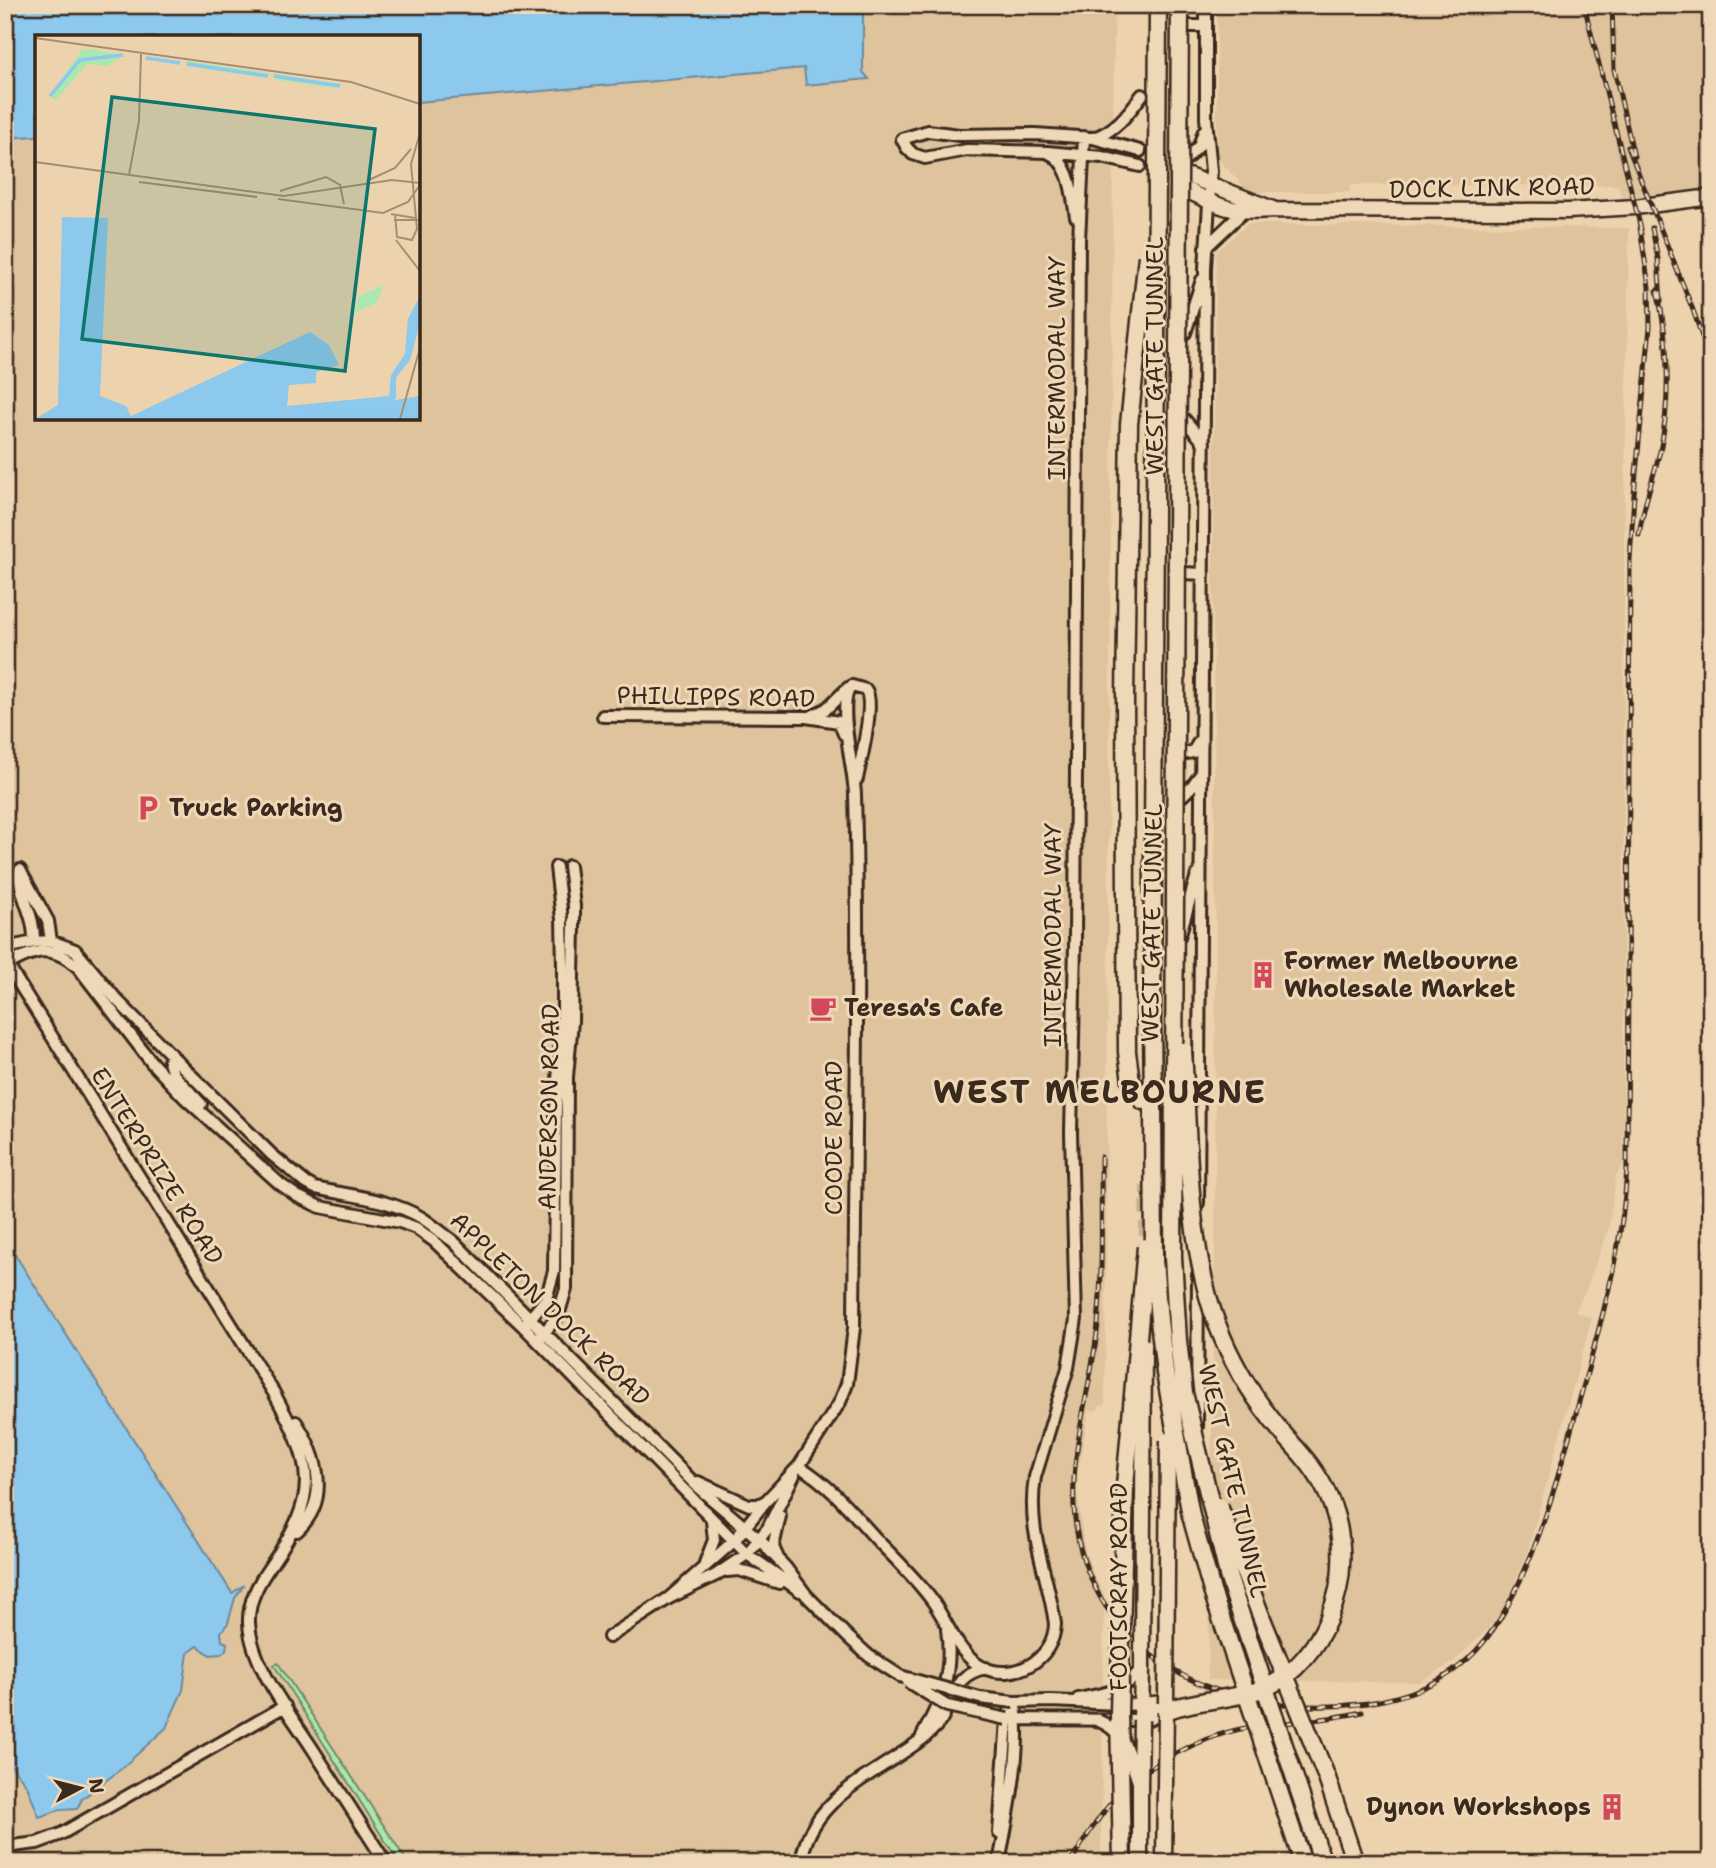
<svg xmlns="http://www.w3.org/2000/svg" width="1716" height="1868" viewBox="0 0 1716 1868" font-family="'Shantell Sans',sans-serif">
	<rect width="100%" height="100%" fill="#ecd2ad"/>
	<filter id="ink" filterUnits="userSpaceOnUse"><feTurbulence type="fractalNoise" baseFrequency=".0143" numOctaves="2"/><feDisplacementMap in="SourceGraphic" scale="14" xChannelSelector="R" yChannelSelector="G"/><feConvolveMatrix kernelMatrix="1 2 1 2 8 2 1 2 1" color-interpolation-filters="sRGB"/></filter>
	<g filter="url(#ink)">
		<!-- built -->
		<path fill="#dec39d" d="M 863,5 L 1114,5 L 1105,1406 L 1099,1406 L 1098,1410 L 1089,1411 L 1078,1471 L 1077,1492 L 1084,1546 L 1093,1574 L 1104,1595 L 1101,1863 L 5,1863 L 5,1758 L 27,1787 L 39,1817 L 60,1810 L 76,1809 L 82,1799 L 147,1747 L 166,1728 L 183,1690 L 188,1653 L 198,1646 L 210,1655 L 223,1653 L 226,1650 L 227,1643 L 222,1641 L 221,1632 L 228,1622 L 235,1598 L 243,1588 L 232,1594 L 5,1239 L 5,138 L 37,136 L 37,418 L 418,418 L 418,102 L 805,68 L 807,84 L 866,80 L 868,79 L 863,72 Z
			M 1217,5 L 1711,5 L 1711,186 L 1669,194 L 1622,197 L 1618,185 L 1350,185 L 1349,192 L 1249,192 L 1217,158 Z
			M 1248,224 L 1629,228 L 1624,545 L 1623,1164 L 1616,1176 L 1608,1230 L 1586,1289 L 1575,1312 L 1592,1318 L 1526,1557 L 1503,1609 L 1488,1629 L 1451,1664 L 1419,1682 L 1208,1680 L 1215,1246 L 1216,975 L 1213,574 L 1216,252 Z"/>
		<!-- green -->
		<path fill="#aae8af" stroke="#728966" stroke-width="2" d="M 278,1663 L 408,1863 L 399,1863 L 274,1665 Z"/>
		<!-- water -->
		<path fill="#8dc8ed" stroke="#6c899a" stroke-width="2" d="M 5,5 L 863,5 L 863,72 L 869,79 L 806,85 L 804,68 L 418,102 L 418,37 L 37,37 L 37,136 L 5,138 Z
			M 5,1239 L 232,1593 L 244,1585 L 235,1598 L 228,1623 L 221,1632 L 222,1641 L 227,1643 L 226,1650 L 221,1654 L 210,1655 L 198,1646 L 188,1653 L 183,1690 L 166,1728 L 121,1769 L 82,1799 L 77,1809 L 60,1810 L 39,1817 L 27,1786 L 5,1758 Z"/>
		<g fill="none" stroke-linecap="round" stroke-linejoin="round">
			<!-- major-tunnel -->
			<path stroke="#c9b090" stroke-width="14" stroke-dasharray="14 7" stroke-linecap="butt" d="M 1145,1257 L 1147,1186
				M 1169,1362 L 1170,1316"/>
			<defs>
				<path id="minor" d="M 1187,26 L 1206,26
					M 1093,138 C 1116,131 1128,114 1142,95
					M 1047,152 C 1071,162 1072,194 1076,217
					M 1186,159 L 1199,146 L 1204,131
					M 1140,166 L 1102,157 L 1047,152 L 967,150 L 925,158 L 913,154 L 907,148 L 902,139 L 928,131 L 959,135 L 1035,134 L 1093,138 L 1140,151
					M 1205,248 L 1243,212
					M 1185,333 L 1202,280
					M 1185,420 L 1204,443
					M 1183,573 L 1203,574
					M 852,686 L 866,690 C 875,704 861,759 857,779
					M 603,716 L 806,717 L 839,722 L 844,734
					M 812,716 L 826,709 L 848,688
					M 1182,754 L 1193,752 L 1200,740
					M 1182,796 L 1193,785 L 1201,774
					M 20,870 L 48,921 L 51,941
					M 19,873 C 20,899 35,914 34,942
					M 1179,937 L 1197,875
					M 5,948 L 34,942 L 51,941 L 75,950 L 116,999 L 187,1071 L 272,1155 L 306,1183 L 315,1188 C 350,1196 391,1199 422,1218 C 433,1225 443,1234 453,1241 L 701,1490 L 760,1540 L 786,1568 L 807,1596 L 848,1637 L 869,1656 L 900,1676
					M 5,961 L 274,1393 C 314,1466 320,1494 271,1565 C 259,1582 248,1601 249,1623 C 251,1666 291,1715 314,1751 C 338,1788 362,1826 386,1863
					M 7,965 C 36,949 51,944 78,967 L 152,1063 L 185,1098 L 280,1184 L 297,1196 L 320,1207 L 400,1222 L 416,1228 L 434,1241 L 523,1326 L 747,1554 L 800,1591
					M 172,1055 L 169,1061 L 173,1074 L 201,1104
					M 1198,1203 L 1205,268 L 1211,171 L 1206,118 L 1206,5
					M 528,1321 L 546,1299 L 554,1271 L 556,1108 L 563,1011 L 563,967 L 562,919 L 556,867
					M 542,1335 L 558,1316 L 566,1289 L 567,1077 L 572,1021 L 574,928 L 574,906 L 569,866
					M 296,1422 C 318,1456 331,1500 297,1531
					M 1197,1427 L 1198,1275
					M 799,1466 C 834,1488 853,1514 880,1543 C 898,1561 916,1579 931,1599 C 947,1620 957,1654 982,1667 C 1015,1683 1054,1659 1055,1624 C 1048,1572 1026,1532 1035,1477 L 1068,1368 L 1076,1319 L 1071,1133 L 1075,944 L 1079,240 L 1084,137
					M 698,1482 L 749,1505 L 758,1505 L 766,1501
					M 778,1558 L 773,1547 L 780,1516
					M 705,1563 L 714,1540 L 712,1521
					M 727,1571 L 739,1570 L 779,1583
					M 669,1598 L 734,1541 L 766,1501 L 799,1466 L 840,1402 L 847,1384 L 854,1328 C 855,1151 860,973 855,795 C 855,773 835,699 852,686
					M 609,1637 L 669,1598 L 716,1575 L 747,1554 L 768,1528 L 794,1475
					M 1078,1699 C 1104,1694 1127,1691 1142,1667
					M 1014,1702 L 1051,1701 L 1140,1705
					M 1014,1719 L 1141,1720
					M 922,1736 C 943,1698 953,1672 947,1629
					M 999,1833 L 1007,1719 L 1010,1711
					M 5,1847 L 37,1843 L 61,1834 L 285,1706
					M 801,1863 C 810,1795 879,1774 926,1736 C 931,1731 937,1726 941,1720 C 955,1695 954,1674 986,1668
					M 999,1863 C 1007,1819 1024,1743 1014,1702"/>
				<path id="major" d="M 1186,175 L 1273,209
					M 1186,190 C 1222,208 1232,213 1274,210 L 1568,211 L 1635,207 L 1711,197
					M 1140,1705 L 1166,1703 L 1166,1711 L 1141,1720 L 1142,1667
					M 1140,1863 L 1140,1788"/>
				<path id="highway" d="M 1126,904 L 1127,1052 L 1131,1081 L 1143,1101
					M 1152,1016 L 1153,1109"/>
			</defs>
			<!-- minor casing -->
			<use href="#minor" stroke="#3b2a1e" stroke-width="16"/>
			<!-- major casing -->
			<use href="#major" stroke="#3b2a1e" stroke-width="19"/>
			<!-- highway casing -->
			<use href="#highway" stroke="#3b2a1e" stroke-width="21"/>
			<!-- minor -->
			<use href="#minor" stroke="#efd8b7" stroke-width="10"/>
			<!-- major -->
			<use href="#major" stroke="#efd8b7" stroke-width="14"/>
			<!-- highway -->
			<use href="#highway" stroke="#efd8b7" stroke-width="16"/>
			<defs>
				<path id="rail" d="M 1584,5 L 1641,229
					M 1612,5 L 1614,69 L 1634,157
					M 1628,147 L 1693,310 L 1711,363
					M 1652,228 L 1658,259 L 1661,301
					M 1639,535 C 1643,506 1653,479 1660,451 C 1671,400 1669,341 1657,290
					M 1101,1157 C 1101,1212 1103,1269 1098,1324 C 1090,1403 1058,1478 1083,1558 C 1106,1630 1164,1677 1236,1696 C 1279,1706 1324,1709 1368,1703 C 1457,1689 1493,1645 1527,1565 C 1548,1516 1561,1465 1576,1413 C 1598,1332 1623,1252 1627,1168 L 1630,560 L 1634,494 L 1650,327 L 1649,287 L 1639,221
					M 1070,1863 C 1085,1839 1100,1814 1119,1794 C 1147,1764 1206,1735 1246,1728 C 1285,1722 1323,1721 1362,1712"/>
			</defs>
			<!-- rail casing -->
			<use href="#rail" stroke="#3b2a1e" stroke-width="5"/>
			<!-- rail -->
			<use href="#rail" stroke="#efd8b7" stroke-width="2.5" stroke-dasharray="8" stroke-linecap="butt"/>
			<defs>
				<path id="minor-bridge" d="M 900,1676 L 980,1698 L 1014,1702
					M 908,1682 L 947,1706 L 1007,1719
					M 1097,1720 C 1127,1732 1128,1754 1138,1782"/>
				<path id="major-bridge" d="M 1142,1667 L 1144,1346
					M 1166,1703 L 1168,1440
					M 1140,1788 L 1141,1720
					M 1164,1863 L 1166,1711"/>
				<path id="highway-bridge" d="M 1180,5 L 1173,1257 L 1178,1341 L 1184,1393 L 1229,1579 L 1323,1863
					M 1126,904 L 1125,697 L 1129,424 L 1147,256
					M 1152,1016 L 1158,5
					M 1153,1109 L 1154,1260 L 1159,1320 L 1165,1373 L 1191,1516 L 1212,1591 L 1303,1863
					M 1219,1506 L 1263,1621 L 1327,1778 L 1355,1863
					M 1166,1711 C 1199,1698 1236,1701 1269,1686 C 1295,1674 1317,1646 1328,1620 C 1351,1568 1344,1510 1310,1465 C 1298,1449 1284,1436 1272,1420 C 1249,1391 1230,1358 1217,1324 C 1186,1242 1189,1138 1183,1051
					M 1122,1863 L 1119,1714 L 1125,1486 L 1146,1247"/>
			</defs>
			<!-- minor-bridge casing -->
			<use href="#minor-bridge" stroke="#3b2a1e" stroke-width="16" stroke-linecap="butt"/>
			<!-- major-bridge casing -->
			<use href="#major-bridge" stroke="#3b2a1e" stroke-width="19" stroke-linecap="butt"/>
			<!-- highway-bridge casing -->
			<use href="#highway-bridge" stroke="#3b2a1e" stroke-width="21" stroke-linecap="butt"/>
			<!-- minor-bridge -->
			<use href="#minor-bridge" stroke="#efd8b7" stroke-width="10"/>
			<!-- major-bridge -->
			<use href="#major-bridge" stroke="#efd8b7" stroke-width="14"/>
			<!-- highway-bridge -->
			<use href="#highway-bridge" stroke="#efd8b7" stroke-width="16"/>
		</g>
	</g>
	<!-- icons -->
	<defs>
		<symbol id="parking-bare" viewBox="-9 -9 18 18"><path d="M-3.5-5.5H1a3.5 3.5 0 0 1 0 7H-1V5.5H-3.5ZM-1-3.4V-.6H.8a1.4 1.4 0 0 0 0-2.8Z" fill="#d1495b" stroke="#efd8b7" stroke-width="2.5" paint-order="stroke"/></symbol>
		<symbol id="building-bare" viewBox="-9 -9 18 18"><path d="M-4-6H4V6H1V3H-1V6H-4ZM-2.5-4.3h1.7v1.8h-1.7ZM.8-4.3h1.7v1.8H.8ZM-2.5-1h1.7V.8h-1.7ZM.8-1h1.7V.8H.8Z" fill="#d1495b" stroke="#efd8b7" stroke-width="2.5" paint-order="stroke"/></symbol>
		<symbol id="cafe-bare" viewBox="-9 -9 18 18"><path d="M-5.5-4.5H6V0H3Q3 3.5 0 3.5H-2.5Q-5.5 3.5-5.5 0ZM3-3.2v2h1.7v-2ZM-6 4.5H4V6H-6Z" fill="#d1495b" stroke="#efd8b7" stroke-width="2.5" paint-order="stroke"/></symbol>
	</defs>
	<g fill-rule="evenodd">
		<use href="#parking-bare" x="129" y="789" width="38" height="38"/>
		<use href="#building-bare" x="1244" y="956" width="38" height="38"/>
		<use href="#cafe-bare" x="804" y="989" width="38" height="38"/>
		<use href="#building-bare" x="1593" y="1788" width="38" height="38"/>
	</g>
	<g text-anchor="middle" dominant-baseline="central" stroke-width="6" stroke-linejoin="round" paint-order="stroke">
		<!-- street labels -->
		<g font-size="24" fill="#3b2a1e" stroke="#efd8b7">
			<text transform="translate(1492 188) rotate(-1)">DOCK LINK ROAD</text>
			<text transform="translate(1155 356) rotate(-90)">WEST GATE TUNNEL</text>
			<text transform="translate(1057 368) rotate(-90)">INTERMODAL WAY</text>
			<text transform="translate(716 697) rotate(1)">PHILLIPPS ROAD</text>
			<text transform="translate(1152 923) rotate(-89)">WEST GATE TUNNEL</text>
			<text transform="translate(1053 935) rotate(-90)">INTERMODAL WAY</text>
			<text transform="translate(549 1107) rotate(-89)">ANDERSON ROAD</text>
			<text transform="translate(834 1138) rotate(-90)">COODE ROAD</text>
			<text transform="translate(157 1166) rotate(58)">ENTERPRIZE ROAD</text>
			<text transform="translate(550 1309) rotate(44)">APPLETON DOCK ROAD</text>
			<text transform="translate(1233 1481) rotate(77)">WEST GATE TUNNEL</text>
			<text transform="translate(1119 1587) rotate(-90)">FOOTSCRAY ROAD</text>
		</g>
		<!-- poi labels -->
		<g font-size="24" font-weight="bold" fill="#3b2a1e" stroke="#efd8b7" text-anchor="start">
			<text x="169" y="808">Truck Parking</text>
			<text x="1284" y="961">Former Melbourne<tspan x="1284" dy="28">Wholesale Market</tspan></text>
			<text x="844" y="1008">Teresa's Cafe</text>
			<text x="1591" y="1807" text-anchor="end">Dynon Workshops</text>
		</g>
		<!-- district labels -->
		<g font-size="32" font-weight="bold" letter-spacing="2" fill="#3b2a1e" stroke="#efd8b7">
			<text x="1100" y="1091">WEST MELBOURNE</text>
		</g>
	</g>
	<!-- overview -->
	<g transform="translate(35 35)">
		<rect width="385" height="385" fill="#ecd2ad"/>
		<path d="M 55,14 L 89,20 L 72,31 L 52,29 L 21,65 L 14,61 L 47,15 ZM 151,26 L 235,38 L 230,43 L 151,31 ZM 237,40 L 239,39 L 307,49 L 300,53 L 242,45 ZM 349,250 L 341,268 L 287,294 L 320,277 L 323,262 Z" fill="#aae8af"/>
		<path d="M 27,182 L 73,183 L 65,361 L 91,371 L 96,381 L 275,297 L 294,310 L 304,330 L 281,337 L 281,348 L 254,350 L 252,371 L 354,361 L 356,340 L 370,319 L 373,284 L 385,261 L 385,288 L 375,325 L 361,343 L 361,364 L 355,366 L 385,361 L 385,384 L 0,384 L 23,370 Z" fill="#8dc8ed"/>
		<path fill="none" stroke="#8dc8ed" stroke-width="3.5" d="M 111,23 L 145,28M 152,29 L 233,41M 239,41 L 305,51M 15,61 L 45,25 L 88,20M 222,384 L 253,383M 254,384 L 364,375M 272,384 L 362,377"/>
		<path fill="none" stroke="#a58f74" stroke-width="2" d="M 0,3 L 316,47 L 385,69M 0,127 L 249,161 L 357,145 L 385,148M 94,140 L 104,86 L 106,19M 334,145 L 360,133 L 376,114M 104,147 L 222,162M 384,153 L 385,118M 245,156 L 291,142 L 305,150 L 309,169M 243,164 L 348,178 L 373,167 L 385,150M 356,179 L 380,183M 360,179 L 362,202 L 377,205 L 382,194 L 376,129 L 385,98M 359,185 L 385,185M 361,205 L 385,236M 365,384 L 385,313"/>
		<path fill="#0f766e" fill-opacity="0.15" stroke="#0f766e" stroke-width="3.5" d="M 77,62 L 340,94 L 310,336 L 47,304 Z"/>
		<rect width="385" height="385" fill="none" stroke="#3b2a1e" stroke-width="3.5"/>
	</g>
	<!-- margin -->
	<rect width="1716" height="1868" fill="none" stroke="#efd8b7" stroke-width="28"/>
	<rect x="14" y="14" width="1688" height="1840" fill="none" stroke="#3b2a1e" stroke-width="2.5" filter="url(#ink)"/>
	<!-- north arrow -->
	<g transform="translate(80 1788) rotate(83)" stroke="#efd8b7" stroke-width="5" paint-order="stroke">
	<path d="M0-5L12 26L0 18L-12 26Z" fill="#3b2a1e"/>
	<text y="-10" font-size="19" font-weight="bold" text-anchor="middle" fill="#3b2a1e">N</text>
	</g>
</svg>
